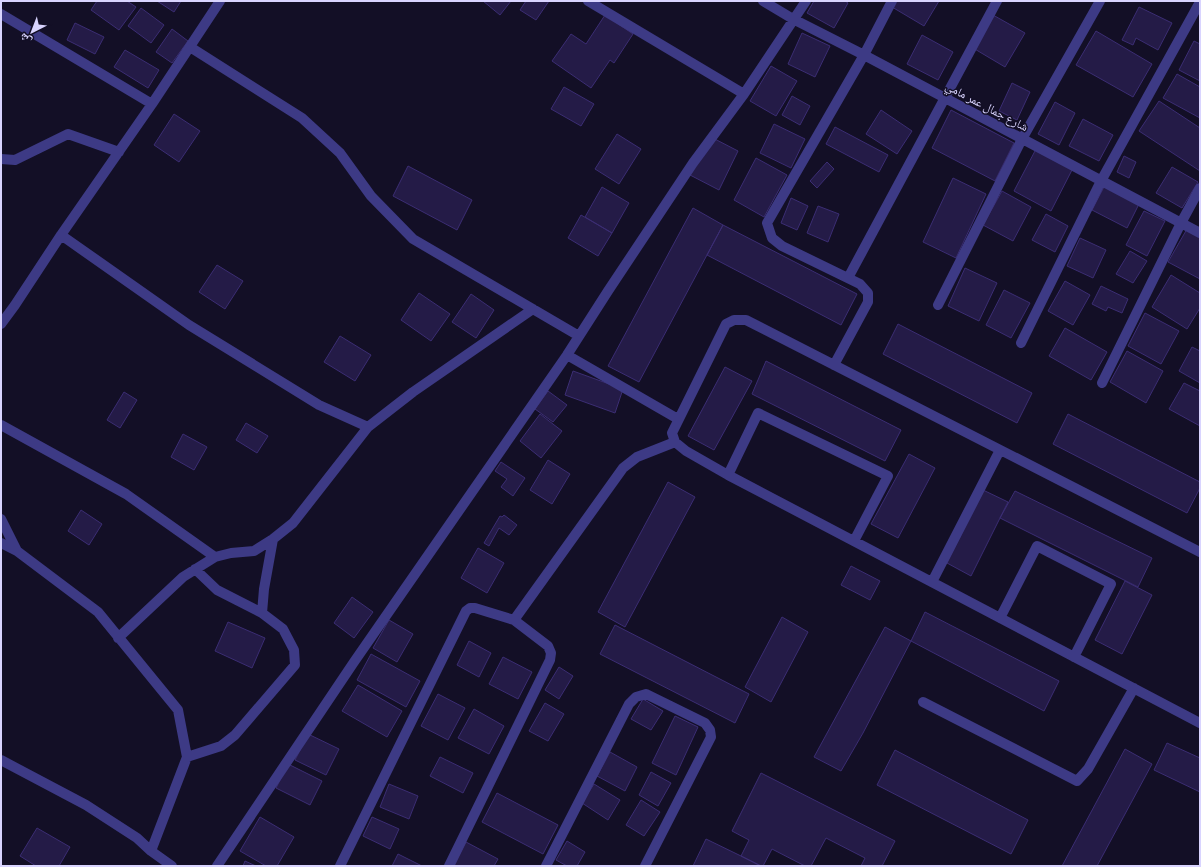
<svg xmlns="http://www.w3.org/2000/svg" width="1201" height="867" viewBox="0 0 1201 867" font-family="Cabin,'Noto Naskh Arabic',sans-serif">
	<rect width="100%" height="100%" fill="#130f26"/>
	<!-- building -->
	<path fill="#241b47" stroke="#3b2d73" d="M 97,1 L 127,1 L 136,7 L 119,30 L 91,10 Z
		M 157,1 L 181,1 L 174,12 Z
		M 483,1 L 511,1 L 500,15 Z
		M 526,1 L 549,1 L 536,20 L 520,10 Z
		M 814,1 L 845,1 L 848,3 L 834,28 L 807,13 Z
		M 896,1 L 939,1 L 924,26 L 892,7 Z
		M 1139,7 L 1172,23 L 1158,50 L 1136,38 L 1133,45 L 1122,40 Z
		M 141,8 L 164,25 L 151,43 L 128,26 Z
		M 605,15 L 633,34 L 614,63 L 610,60 L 591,88 L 552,61 L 571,34 L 586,44 Z
		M 993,15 L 1025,33 L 1005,67 L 973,48 Z
		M 75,23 L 104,37 L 95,54 L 67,40 Z
		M 172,29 L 188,41 L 172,63 L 156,52 Z
		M 1096,31 L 1152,64 L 1133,97 L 1076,65 Z
		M 802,33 L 830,46 L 815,77 L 788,64 Z
		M 922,35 L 953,52 L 938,80 L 907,64 Z
		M 1194,41 L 1200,44 L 1200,81 L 1179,70 Z
		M 125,50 L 159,70 L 148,88 L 114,67 Z
		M 771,66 L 797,81 L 776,116 L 750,101 Z
		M 1177,74 L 1200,87 L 1200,118 L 1163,98 Z
		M 1012,83 L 1030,92 L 1017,120 L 999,111 Z
		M 564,87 L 594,104 L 581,126 L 551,109 Z
		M 792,96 L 810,106 L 800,125 L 782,115 Z
		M 1159,101 L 1200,128 L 1200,171 L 1139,131 Z
		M 1055,102 L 1075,113 L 1059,145 L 1038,134 Z
		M 881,110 L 912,131 L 897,154 L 866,134 Z
		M 951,110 L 1014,143 L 995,181 L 932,148 Z
		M 174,114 L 200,131 L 179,162 L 154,145 Z
		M 1083,119 L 1113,135 L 1099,161 L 1069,146 Z
		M 774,124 L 805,139 L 791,168 L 760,153 Z
		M 835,127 L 888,155 L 879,172 L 826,144 Z
		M 617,134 L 641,149 L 619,184 L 595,169 Z
		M 709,136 L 738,151 L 719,190 L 690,175 Z
		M 1036,149 L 1073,168 L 1051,211 L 1014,191 Z
		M 1124,156 L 1136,162 L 1129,178 L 1117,172 Z
		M 756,158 L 787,175 L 764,217 L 734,200 Z
		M 827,162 L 834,169 L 817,188 L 810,181 Z
		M 408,166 L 472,200 L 457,230 L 393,196 Z
		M 1172,167 L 1198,182 L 1182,208 L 1156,193 Z
		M 953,178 L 986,194 L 956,258 L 923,242 Z
		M 1105,185 L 1140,202 L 1127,228 L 1092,210 Z
		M 602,187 L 629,203 L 612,233 L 585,217 Z
		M 1002,191 L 1031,207 L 1013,241 L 983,225 Z
		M 791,198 L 808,206 L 797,230 L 781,223 Z
		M 818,206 L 839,214 L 828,242 L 807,233 Z
		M 693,208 L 723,225 L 639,382 L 608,366 Z
		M 1144,211 L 1165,221 L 1147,256 L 1126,245 Z
		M 1046,214 L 1068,226 L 1055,252 L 1032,240 Z
		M 581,215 L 612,233 L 598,256 L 568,238 Z
		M 723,225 L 857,294 L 841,325 L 707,255 Z
		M 1187,229 L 1200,236 L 1200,279 L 1168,262 Z
		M 1080,238 L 1106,250 L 1093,278 L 1067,266 Z
		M 1130,251 L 1147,261 L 1133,283 L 1116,274 Z
		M 217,265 L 243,281 L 225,309 L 199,292 Z
		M 965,268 L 997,283 L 979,321 L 948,306 Z
		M 1171,275 L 1200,293 L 1200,308 L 1187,329 L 1152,307 Z
		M 1065,281 L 1090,295 L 1073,325 L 1048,311 Z
		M 1101,286 L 1128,299 L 1122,313 L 1108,307 L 1106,311 L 1092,304 Z
		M 1004,290 L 1030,303 L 1011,338 L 986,325 Z
		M 419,293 L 450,314 L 431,341 L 401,320 Z
		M 471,294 L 494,310 L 476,338 L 452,322 Z
		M 1145,313 L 1179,331 L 1161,364 L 1128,346 Z
		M 898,324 L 1032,393 L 1017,423 L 883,354 Z
		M 1065,328 L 1107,352 L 1091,380 L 1049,356 Z
		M 340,336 L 371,355 L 355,381 L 324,362 Z
		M 1192,347 L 1200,351 L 1200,383 L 1179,371 Z
		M 1127,351 L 1163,371 L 1146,403 L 1110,382 Z
		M 766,361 L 901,430 L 885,461 L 752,394 Z
		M 725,367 L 752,381 L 714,450 L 688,436 Z
		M 573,371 L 623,389 L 615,413 L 565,395 Z
		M 1184,383 L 1200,391 L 1200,426 L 1169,409 Z
		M 548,391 L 567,405 L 553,422 L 535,409 Z
		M 124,392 L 137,400 L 120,428 L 107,420 Z
		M 540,414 L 562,431 L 541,458 L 520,441 Z
		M 1068,414 L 1200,482 L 1200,488 L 1187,513 L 1053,444 Z
		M 246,423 L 268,436 L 257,453 L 236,440 Z
		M 183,434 L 207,447 L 194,470 L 171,457 Z
		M 909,454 L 935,468 L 898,538 L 871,524 Z
		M 548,460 L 570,474 L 552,504 L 530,490 Z
		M 501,462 L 525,478 L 513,496 L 501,487 L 507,479 L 495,471 Z
		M 668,482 L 695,497 L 625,627 L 598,612 Z
		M 983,490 L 1008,502 L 971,576 L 947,563 Z
		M 1015,491 L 1152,558 L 1138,587 L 1000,518 Z
		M 81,510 L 102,524 L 89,545 L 68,531 Z
		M 504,515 L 517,525 L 509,535 L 499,528 L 489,546 L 484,543 L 500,516 L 502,517 Z
		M 478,548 L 504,563 L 487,593 L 461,578 Z
		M 851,566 L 880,581 L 870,600 L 841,585 Z
		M 1125,581 L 1152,595 L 1122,654 L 1095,640 Z
		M 352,597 L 373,612 L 354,638 L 334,623 Z
		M 925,612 L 1059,681 L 1044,711 L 911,641 Z
		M 782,617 L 808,632 L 771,702 L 745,687 Z
		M 389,620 L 413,634 L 397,662 L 373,648 Z
		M 228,622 L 265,638 L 252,668 L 215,651 Z
		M 615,625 L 749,694 L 735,723 L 600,654 Z
		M 885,627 L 911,641 L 863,733 L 841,771 L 814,757 Z
		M 469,641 L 491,653 L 479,677 L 457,665 Z
		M 371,654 L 420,681 L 406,707 L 357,680 Z
		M 503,657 L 532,672 L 518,699 L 489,684 Z
		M 559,667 L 573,676 L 559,699 L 545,690 Z
		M 358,685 L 402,711 L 387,737 L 342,711 Z
		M 438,694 L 465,708 L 448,740 L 421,726 Z
		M 643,699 L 663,711 L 651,730 L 631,719 Z
		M 545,703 L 564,714 L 548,741 L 529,731 Z
		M 474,709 L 504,726 L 489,754 L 458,738 Z
		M 675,716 L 698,727 L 676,775 L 652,763 Z
		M 308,734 L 339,749 L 326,775 L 295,760 Z
		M 1167,743 L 1200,758 L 1200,792 L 1154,770 Z
		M 1125,749 L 1152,764 L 1097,866 L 1062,866 Z
		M 895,750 L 1028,820 L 1011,854 L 877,785 Z
		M 610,752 L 637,767 L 625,791 L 597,776 Z
		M 440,757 L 473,773 L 463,793 L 430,776 Z
		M 288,764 L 322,781 L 310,805 L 276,788 Z
		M 651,772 L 671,783 L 658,806 L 639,795 Z
		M 761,773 L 895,841 L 882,866 L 861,866 L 865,858 L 826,838 L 811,866 L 805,866 L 772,849 L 763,866 L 761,866 L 741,856 L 749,840 L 732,831 Z
		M 389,784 L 418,796 L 409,819 L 380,807 Z
		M 594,784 L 620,800 L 608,820 L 582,803 Z
		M 497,793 L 558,825 L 543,854 L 482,822 Z
		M 641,800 L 660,812 L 644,836 L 626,825 Z
		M 260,817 L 294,837 L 277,866 L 266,866 L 240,851 Z
		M 372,817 L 399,829 L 390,849 L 363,836 Z
		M 37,828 L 70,847 L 59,866 L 36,866 L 20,856 Z
		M 706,839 L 741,856 L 761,866 L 693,866 Z
		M 567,841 L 585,852 L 577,866 L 567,866 L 556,860 Z
		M 466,842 L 498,859 L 494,866 L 454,866 Z
		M 398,854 L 422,866 L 392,866 Z
		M 245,861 L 256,866 L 243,866 Z"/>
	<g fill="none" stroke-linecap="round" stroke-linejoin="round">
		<!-- minor -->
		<path stroke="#3d3a85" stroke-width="10" d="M 588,1 L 744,94
			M 763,1 L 793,19 L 864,55 L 1200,233
			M 1,14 L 152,104
			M 190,47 L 302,118 L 340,153 L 371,196 L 413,239 L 579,336
			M 1,159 L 15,160 L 68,134 L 119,152
			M 61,235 L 189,325 L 319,405 L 368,427 L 413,392 L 533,309
			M 848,278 L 997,1
			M 938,305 L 1022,139 L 1100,1
			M 1,324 L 15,305 L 61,235 L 152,104 L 220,1
			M 1021,343 L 1101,181 L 1200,2
			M 567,355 L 678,419
			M 834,365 L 868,302 L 868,293 L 860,284 L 782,246 L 772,238 L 767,223 L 864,55 L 892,1
			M 1102,383 L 1181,223 L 1200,188
			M 1,425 L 126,494 L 215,557
			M 728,475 L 758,413 L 888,476 L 854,541
			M 1,519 L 17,551
			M 1,543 L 17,551 L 98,612 L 178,710 L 187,757 L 151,851
			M 1200,552 L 746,320 L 734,320 L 726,324 L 672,433 L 675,442 L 686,451 L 728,475 L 1200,723
			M 932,582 L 1000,450
			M 262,613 L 264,589 L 273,539
			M 1000,618 L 1037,546 L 1111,584 L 1074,657
			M 514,620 L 623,468 L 637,457 L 675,442
			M 118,638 L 183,577 L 215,557 L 231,553 L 254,551 L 273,539 L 293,523 L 368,427
			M 923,702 L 1077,781 L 1088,769 L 1134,688
			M 187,757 L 221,746 L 235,735 L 295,665 L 294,650 L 283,629 L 262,613 L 217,590 L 195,569
			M 1,760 L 86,805 L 137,838 L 151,851 L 172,866
			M 217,866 L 354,662 L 567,355 L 608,291 L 693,163 L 744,94 L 806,1
			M 340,866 L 466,611 L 470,608 L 475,608 L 514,620 L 548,646 L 551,653 L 550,660 L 449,866
			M 546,866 L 629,704 L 636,697 L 646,694 L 705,723 L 710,730 L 711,737 L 645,866"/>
	</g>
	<g text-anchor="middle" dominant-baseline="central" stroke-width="3" stroke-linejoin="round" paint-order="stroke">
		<!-- street labels -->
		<g font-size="12" fill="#d9d4ff" stroke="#130f26">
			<text transform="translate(987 106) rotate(28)">شارع جمال عمر مامي</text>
		</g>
	</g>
	<!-- border -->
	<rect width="1201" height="867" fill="none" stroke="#d9d4ff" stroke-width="4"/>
	<!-- north arrow -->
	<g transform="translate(32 32) rotate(222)" stroke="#130f26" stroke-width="3" paint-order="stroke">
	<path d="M0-3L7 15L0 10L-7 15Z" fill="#d9d4ff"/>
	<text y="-6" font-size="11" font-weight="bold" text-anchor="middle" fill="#d9d4ff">ش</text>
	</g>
</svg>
